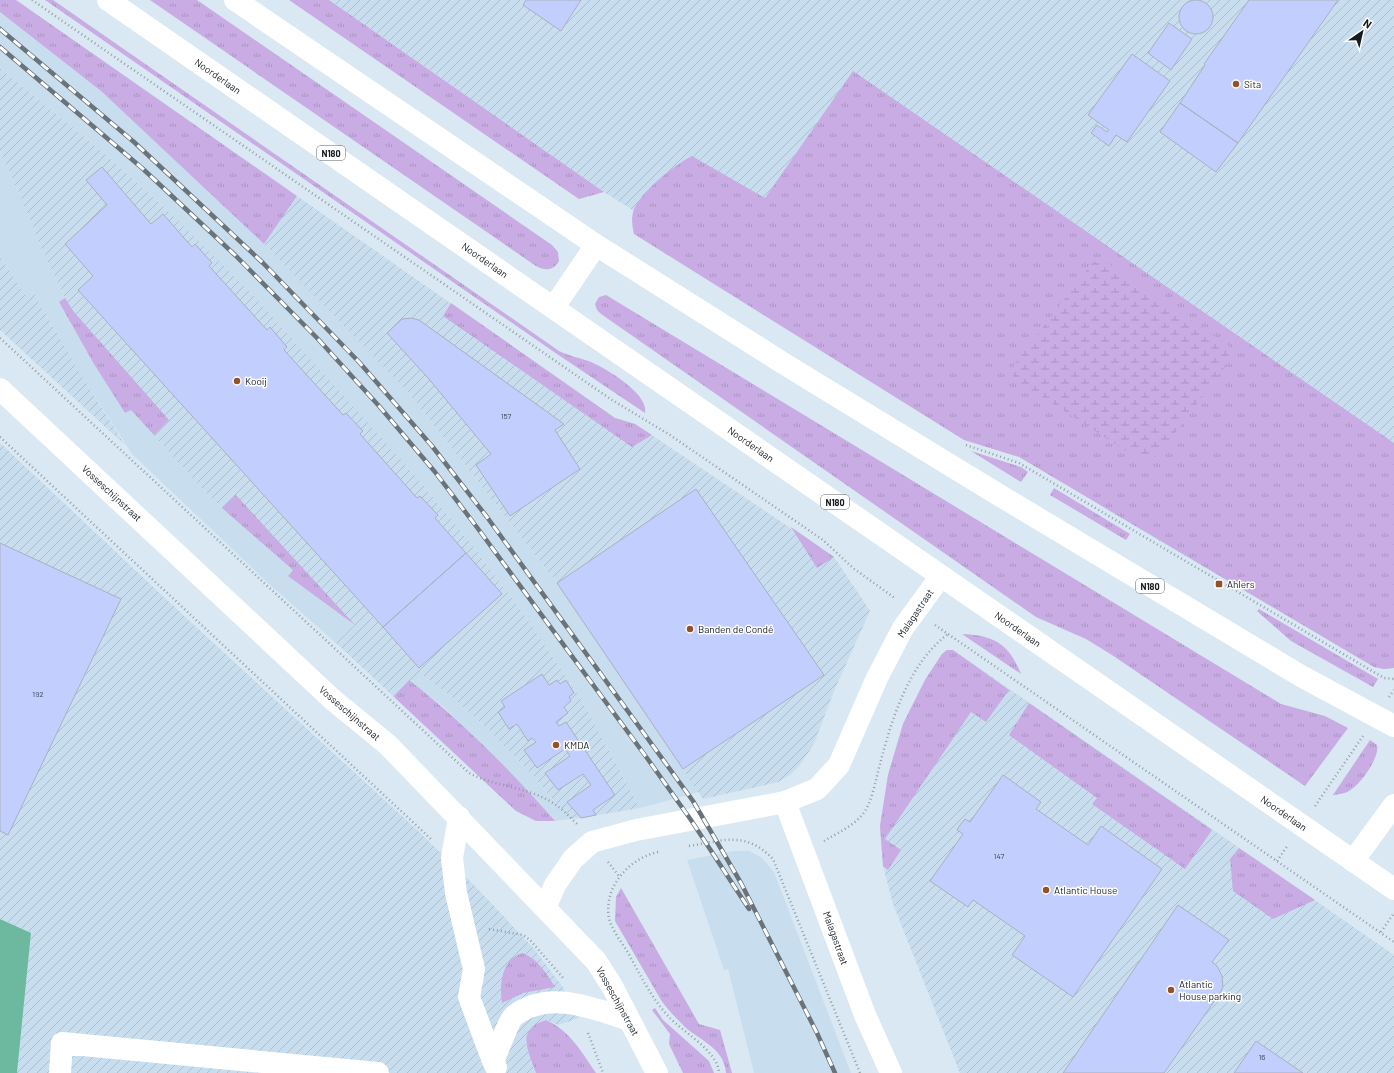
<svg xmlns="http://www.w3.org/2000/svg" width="1394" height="1073" viewBox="0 0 1394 1073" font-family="Barlow,sans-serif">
	<defs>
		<pattern id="industrial-furrows" width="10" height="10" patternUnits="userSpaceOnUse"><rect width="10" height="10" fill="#c8deee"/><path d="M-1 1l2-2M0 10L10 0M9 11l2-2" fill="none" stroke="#abbecc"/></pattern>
		<pattern id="grass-tufts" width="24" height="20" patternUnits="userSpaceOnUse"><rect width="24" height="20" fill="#c8ace3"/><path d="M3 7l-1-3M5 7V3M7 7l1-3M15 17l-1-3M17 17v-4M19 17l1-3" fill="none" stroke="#ab93c2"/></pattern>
		<pattern id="wetland-marsh" width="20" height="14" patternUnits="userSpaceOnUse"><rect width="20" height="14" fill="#c8ace3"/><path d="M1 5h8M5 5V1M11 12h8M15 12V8" fill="none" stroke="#ab93c2"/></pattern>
	</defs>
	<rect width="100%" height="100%" fill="#d9e8f3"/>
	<!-- built -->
	<path fill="#c8deee" d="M 0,12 L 101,91 L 179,164 L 288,267 L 408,392 L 557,583 L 699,792 L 640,808 L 582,701 L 525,616 L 473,546 L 413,473 L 165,208 L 105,154 L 0,68 Z
		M 0,152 L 19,193 L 39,243 L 65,298 L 59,302 L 94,364 L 125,413 L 131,409 L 210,497 L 293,570 L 288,576 L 419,671 L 453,698 L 489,730 L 534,777 L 570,819 L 555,821 L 478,740 L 445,708 L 346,633 L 336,643 L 268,583 L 132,454 L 80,373 L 33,292 L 25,296 L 0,256 Z
		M 734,851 L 749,851 L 761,857 L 774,872 L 851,1073 L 754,1073 L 728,969 L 724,970 L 687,860 Z"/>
	<!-- industrial -->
	<path fill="url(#industrial-furrows)" d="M 329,0 L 1394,0 L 1394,668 L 1384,669 L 1374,667 L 1119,517 L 604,192 Z
		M 0,68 L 105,154 L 165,208 L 250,292 L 413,473 L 473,546 L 525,616 L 582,701 L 640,808 L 581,818 L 570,819 L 534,777 L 489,730 L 453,698 L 419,672 L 394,697 L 336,643 L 355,625 L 288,576 L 293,570 L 210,497 L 131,410 L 124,411 L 94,364 L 59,302 L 65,298 L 39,243 L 19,193 L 0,152 Z
		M 297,196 L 615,418 L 635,424 L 834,557 L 870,611 L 834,691 L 814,744 L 800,765 L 790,775 L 778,782 L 703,799 L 557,583 L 408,392 L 264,244 Z
		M 0,256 L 25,295 L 33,292 L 80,373 L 125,445 L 0,330 Z
		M 0,443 L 182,614 L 416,829 L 476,887 L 534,949 L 562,986 L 579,1018 L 558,1025 L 546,1020 L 525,1042 L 536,1073 L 17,1073 L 31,933 L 0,919 Z
		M 947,650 L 953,650 L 1394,955 L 1394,1073 L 960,1073 L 893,904 L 883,866 L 880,826 L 888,775 L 903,724 L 925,680 L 942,654 Z"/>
	<!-- grass -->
	<path fill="url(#grass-tufts)" d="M 0,0 L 16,0 L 297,196 L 264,244 L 101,91 L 0,12 Z
		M 45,0 L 53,0 L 559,351 C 569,356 580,358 591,362 C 607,369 649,394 645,413 L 557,354 Z
		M 150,0 L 197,0 L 552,245 L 558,252 L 559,261 C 553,271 546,271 536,266 Z
		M 289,0 L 329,0 L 604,192 L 579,199 Z
		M 853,71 L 1394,443 L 1394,668 L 1384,669 L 1374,667 L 1019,457 L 964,440 L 634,234 C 632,225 631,218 634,209 C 643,190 673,166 692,156 L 765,198 Z
		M 606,295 L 1281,704 L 1325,716 L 1348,728 L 1305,786 L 1112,655 L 1086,639 L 1036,617 L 601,314 L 597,310 L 595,304 L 599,297 Z
		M 65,298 L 74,312 L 169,420 L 154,435 L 131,410 L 125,413 L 94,364 L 59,302 Z
		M 451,303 L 615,418 L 635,424 L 652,435 L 632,447 L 443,316 Z
		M 971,451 L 1021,467 L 1028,472 L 1021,482 Z
		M 1054,488 L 1130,534 L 1126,540 L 1050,495 Z
		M 236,495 L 355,625 L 288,576 L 293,570 L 222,508 Z
		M 791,527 L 834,557 L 817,568 Z
		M 1259,609 L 1378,679 L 1373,687 L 1291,641 L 1257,611 Z
		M 962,634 C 994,635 1009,644 1021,674 Z
		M 947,650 L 953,650 L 1009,690 L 986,722 L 971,712 L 885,839 L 901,850 L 888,870 L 883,866 L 880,826 L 888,775 L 903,724 L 925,680 L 942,654 Z
		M 409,680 C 463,722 510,770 555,821 L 536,821 L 516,811 L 394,697 Z
		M 1029,703 L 1212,830 L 1185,869 L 1092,804 L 1097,798 L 1009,735 Z
		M 1370,740 L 1377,745 C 1380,758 1360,785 1349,791 C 1344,794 1339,794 1333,795 Z
		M 1239,848 L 1315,900 L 1273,919 L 1233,891 L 1230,859 Z
		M 621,888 L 699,1024 L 720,1030 L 732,1073 L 726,1073 C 725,1050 702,1041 686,1028 C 677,1019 668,1010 661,1000 L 615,921 L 616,897 Z
		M 523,953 C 539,960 546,973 555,987 L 523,993 L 502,1003 C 499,984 502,958 523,953 Z
		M 655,1008 L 663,1020 L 709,1061 L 714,1073 L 683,1073 L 669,1044 L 670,1034 L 652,1010 Z
		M 546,1020 C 570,1031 581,1051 596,1073 L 536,1073 C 528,1050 515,1030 546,1020 Z"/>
	<!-- wetland -->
	<path fill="url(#wetland-marsh)" d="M 1100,260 L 1108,263 L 1229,346 L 1231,352 L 1230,360 L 1158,456 L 1142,458 L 1131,454 L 1016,380 L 1011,373 L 1014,365 L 1092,263 Z"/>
	<!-- water -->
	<path fill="#6cb9a0" d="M 0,919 L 31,933 L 17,1073 L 0,1073 Z"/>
	<!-- building -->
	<path fill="#c1cefe" stroke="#abafbe" d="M 526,0 L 581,0 L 561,31 L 523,5 Z
		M 1249,0 L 1338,0 L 1238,143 L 1180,103 L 1205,65 L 1204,64 Z
		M1179 17a17 17 0 1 1 34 0a17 17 0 1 1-34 0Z
		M 1169,23 L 1192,39 L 1171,70 L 1148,53 Z
		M 1132,54 L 1170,81 L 1127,142 L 1116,135 L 1109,146 L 1091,133 L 1097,125 L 1107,132 L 1109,130 L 1088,115 Z
		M 1180,103 L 1238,143 L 1216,172 L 1160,132 Z
		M 102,167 L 151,224 L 163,214 L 192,247 L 195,244 L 212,263 L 209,266 L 267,330 L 270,327 L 287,347 L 284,350 L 343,415 L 346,413 L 363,431 L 360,434 L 417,498 L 420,496 L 438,515 L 435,518 L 466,553 L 383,627 L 78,290 L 93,276 L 65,244 L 107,205 L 86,180 Z
		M 411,318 L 419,320 L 564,424 L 555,430 L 580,469 L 510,516 L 476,465 L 491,454 L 428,378 L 387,333 L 402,319 Z
		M 696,489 L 824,675 L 683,769 L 557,583 Z
		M 0,543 L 121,599 L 8,835 L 0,831 Z
		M 466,553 L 502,594 L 419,668 L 383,627 Z
		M 542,674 L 549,685 L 557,680 L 560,684 L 566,680 L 574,693 L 569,697 L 571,701 L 564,707 L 568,713 L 556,722 L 559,726 L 566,722 L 615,795 L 593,810 L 596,815 L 581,818 L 567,802 L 591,785 L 583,774 L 558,790 L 545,773 L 570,756 L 565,749 L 537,768 L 524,750 L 536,742 L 532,738 L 528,741 L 517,724 L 509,729 L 498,712 L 505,707 L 501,701 Z
		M 1003,775 L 1041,802 L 1036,809 L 1088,845 L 1101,826 L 1162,869 L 1073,997 L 1012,955 L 1025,936 L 973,900 L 968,907 L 930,881 L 963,834 L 957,830 L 960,825 L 965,819 L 970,822 Z
		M 1178,905 L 1229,940 L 1212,962 L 1217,966 L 1222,976 L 1223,987 L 1220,993 L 1164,1073 L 1063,1073 Z
		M 1256,1041 L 1303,1073 L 1234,1073 Z"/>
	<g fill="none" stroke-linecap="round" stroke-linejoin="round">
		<!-- path -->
		<path stroke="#939ea6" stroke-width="2.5" stroke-dasharray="1 3" stroke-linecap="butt" d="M 32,0 L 612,400 L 670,435 L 823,540 L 853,568 L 896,599
			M 0,338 L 469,773 C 494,786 523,787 546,799 C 558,805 567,814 577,824
			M 0,437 L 431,839
			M 966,445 L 1019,463 L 1384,678 L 1394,679
			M 935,625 L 1394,942
			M 1389,697 L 1394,690
			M 1315,806 L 1363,736
			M 824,841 C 837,833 852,827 862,815 C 872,804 876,778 880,764 C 892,718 909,663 948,634
			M 689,846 C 723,841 745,830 773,859 L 860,1073
			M 658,852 C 640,856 624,868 615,884 C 609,894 606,910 610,922 C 614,932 621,942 627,951 C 640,974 651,998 669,1017 C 684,1033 718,1051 719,1073
			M 1277,861 L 1288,845
			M 608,862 L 619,876
			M 489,929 L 523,935 L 530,940 L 564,979
			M 1381,932 L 1394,913
			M 588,1033 L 603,1073"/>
		<!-- minor -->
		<path stroke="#fff" stroke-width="22" d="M 0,389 L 332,699 L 388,745 L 596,961 L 612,986 L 657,1073
			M 785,802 L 865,1015 L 891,1073
			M 459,817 L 452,858 L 456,893 L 474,969 L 469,997 L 493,1061
			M 1353,861 L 1394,805
			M 545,908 L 555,885 L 573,859 L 592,842 L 636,830 L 785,802 L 817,789 L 839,765 L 877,678 L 903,628 L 941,576
			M 496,1067 L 493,1061 C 497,1053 509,1020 514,1016 C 548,989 593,1008 629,1020
			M 60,1073 L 62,1043 L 378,1073"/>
		<!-- major -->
		<path stroke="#fff" stroke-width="22" d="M 108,0 L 1394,889
			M 235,0 L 596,245 L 786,365 L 999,495 L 1301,676 L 1394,726
			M 554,307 L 596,245"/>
		<defs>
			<path id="rail" d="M 0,29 L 134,142 L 263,263 L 359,362 L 432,446 L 487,517 L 693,801 L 741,883 L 817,1033 L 835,1073
				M 0,47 L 142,168 L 236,256 L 318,339 L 379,406 L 435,472 L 476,526 L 647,758 L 691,820 L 749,909"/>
		</defs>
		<!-- rail casing -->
		<use href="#rail" stroke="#6a737a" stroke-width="4.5"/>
		<!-- rail -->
		<use href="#rail" stroke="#fff" stroke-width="3" stroke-dasharray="9" stroke-linecap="butt"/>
	</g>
	<!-- markers -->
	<g fill="#965126" stroke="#fff" stroke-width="1.5">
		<circle cx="1236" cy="84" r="4"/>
		<circle cx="237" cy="381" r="4"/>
		<rect x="1215" y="580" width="8" height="8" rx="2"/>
		<circle cx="690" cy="629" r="4"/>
		<circle cx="556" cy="745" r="4"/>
		<circle cx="1046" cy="890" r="4"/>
		<circle cx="1171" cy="990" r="4"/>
	</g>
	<g text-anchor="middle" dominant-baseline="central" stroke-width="3" stroke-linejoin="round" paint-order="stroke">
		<!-- number labels -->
		<g font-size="8" fill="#414857">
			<text x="506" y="416">157</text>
			<text x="38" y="694">192</text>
			<text x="999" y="856">147</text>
			<text x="1262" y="1057">16</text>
		</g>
		<!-- shield labels -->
		<g fill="#fff" stroke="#5c5f62" stroke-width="1">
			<rect x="317" y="146" width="28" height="14" rx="3"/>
			<rect x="821" y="495" width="28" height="14" rx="3"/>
			<rect x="1136" y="579" width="28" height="14" rx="3"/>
		</g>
		<g font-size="9" font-weight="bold" fill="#161b1f">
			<text x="331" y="153">N180</text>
			<text x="835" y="502">N180</text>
			<text x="1150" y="586">N180</text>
		</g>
		<!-- street labels -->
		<g font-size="10" fill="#161b1f" stroke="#fff">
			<text transform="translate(218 76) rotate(35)">Noorderlaan</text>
			<text transform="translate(485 260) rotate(35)">Noorderlaan</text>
			<text transform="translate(751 444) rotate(35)">Noorderlaan</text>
			<text transform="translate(112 493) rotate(43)">Vosseschijnstraat</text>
			<text transform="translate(915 613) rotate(-56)">Malagastraat</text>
			<text transform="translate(1018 629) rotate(35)">Noorderlaan</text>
			<text transform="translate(350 713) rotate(41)">Vosseschijnstraat</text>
			<text transform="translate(1284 813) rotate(35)">Noorderlaan</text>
			<text transform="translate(836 938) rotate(70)">Malagastraat</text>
			<text transform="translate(618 1001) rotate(61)">Vosseschijnstraat</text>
		</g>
		<!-- poi labels -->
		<g font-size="10" fill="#161b1f" stroke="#fff" text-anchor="start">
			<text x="1244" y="84">Sita</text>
			<text x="245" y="381">Kooij</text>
			<text x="1227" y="584">Ahlers</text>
			<text x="698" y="629">Banden de Condé</text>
			<text x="564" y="745">KMDA</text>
			<text x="1054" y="890">Atlantic House</text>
			<text x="1179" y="984">Atlantic<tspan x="1179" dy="12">House parking</tspan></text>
		</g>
	</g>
	<!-- north arrow -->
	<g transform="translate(1362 32) rotate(34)" stroke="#ffffff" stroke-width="3" paint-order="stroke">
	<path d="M0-3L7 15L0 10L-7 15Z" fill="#161b1f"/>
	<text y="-6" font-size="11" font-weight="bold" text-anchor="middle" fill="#161b1f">N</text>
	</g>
</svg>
